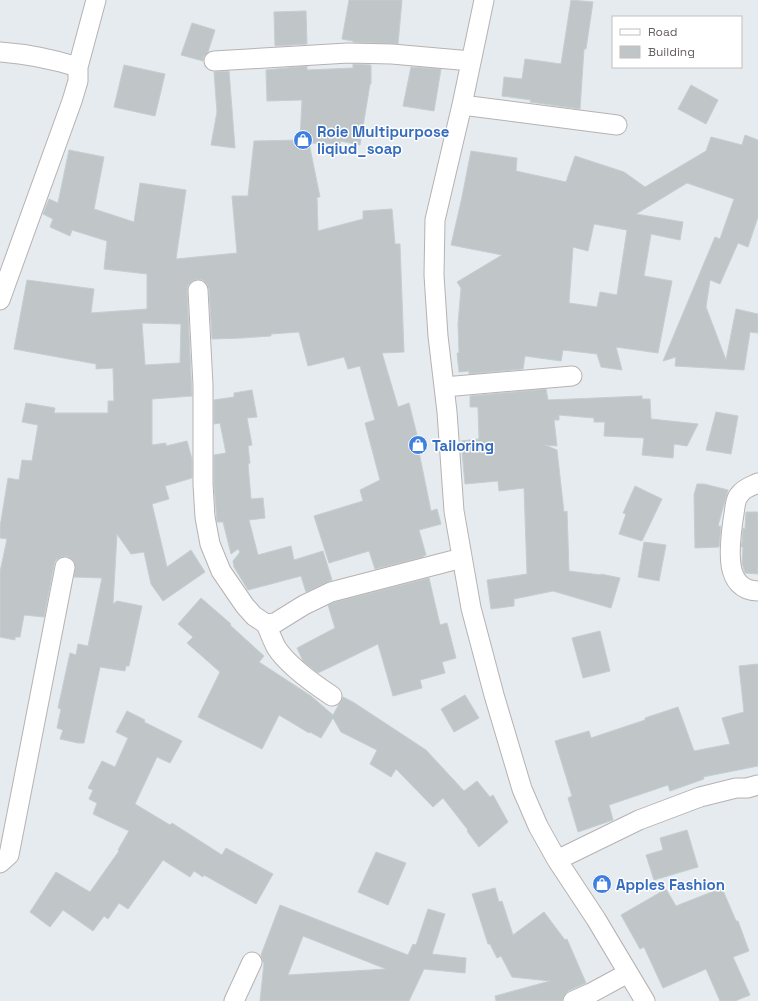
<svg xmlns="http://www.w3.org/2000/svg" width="758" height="1001" viewBox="0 0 758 1001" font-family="'Space Grotesk',sans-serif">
	<rect width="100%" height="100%" fill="#e5ebef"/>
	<!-- building -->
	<path fill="#c0c6c7" stroke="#c4ced3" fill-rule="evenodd" d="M 349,0 L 402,0 L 398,44 L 353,42 L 353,41 L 342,39 Z
		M 571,0 L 593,2 L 586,49 L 584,49 L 580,109 L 530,102 L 531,100 L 502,96 L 504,77 L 522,79 L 525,59 L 561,64 Z
		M 306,11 L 307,44 L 275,46 L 274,12 Z
		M 192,23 L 215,30 L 208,52 L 204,56 L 203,61 L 181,55 Z
		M 353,64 L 371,65 L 371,84 L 370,84 L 360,145 L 340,141 L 340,144 L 309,143 L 320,197 L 317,197 L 318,231 L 363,219 L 363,211 L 392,209 L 395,244 L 400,244 L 404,352 L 382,353 L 398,407 L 409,403 L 421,451 L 419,452 L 431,511 L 437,509 L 441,524 L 419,530 L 426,555 L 423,556 L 424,557 L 375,569 L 369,551 L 329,563 L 314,516 L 363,501 L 360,490 L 380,480 L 365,423 L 375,420 L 360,366 L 348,369 L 344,357 L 308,366 L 299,332 L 271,334 L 271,336 L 242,338 L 212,339 L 209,289 L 207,284 L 203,280 L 197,279 L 192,281 L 188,285 L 187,291 L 192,396 L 152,399 L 152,445 L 166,443 L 166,446 L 187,441 L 192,459 L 192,478 L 165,486 L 169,499 L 152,504 L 167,567 L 191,550 L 205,572 L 163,601 L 151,584 L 144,552 L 131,554 L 117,534 L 113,604 L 117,601 L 142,606 L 129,666 L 126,666 L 125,671 L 100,667 L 84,743 L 78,743 L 60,739 L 63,730 L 57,728 L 61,709 L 58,708 L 70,653 L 76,655 L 78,644 L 88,646 L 102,578 L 74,577 L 75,563 L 72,559 L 67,556 L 61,557 L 56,560 L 54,565 L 44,617 L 24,615 L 20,637 L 15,637 L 15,640 L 0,637 L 0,572 L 7,539 L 0,538 L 0,527 L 8,478 L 19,480 L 22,460 L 32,461 L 38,425 L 22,422 L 26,403 L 55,408 L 54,413 L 108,413 L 108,401 L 114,401 L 113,368 L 96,369 L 96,364 L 14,349 L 27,280 L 94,289 L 91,313 L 147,309 L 147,274 L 104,269 L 107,241 L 72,230 L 70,236 L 50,227 L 53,219 L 43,214 L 49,199 L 58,203 L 69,150 L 104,157 L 94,209 L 134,222 L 140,183 L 186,190 L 176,259 L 237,253 L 232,196 L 248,196 L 254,141 L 300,140 L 302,100 L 267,101 L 266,70 L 307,66 L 307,70 L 353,68 ZM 142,323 L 181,324 L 180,363 L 145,365 Z
		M 124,65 L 165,74 L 155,116 L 114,107 Z
		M 411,67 L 441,69 L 434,111 L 403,106 Z
		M 229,71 L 235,148 L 211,145 L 217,112 L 214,72 Z
		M 691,85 L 718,100 L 706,124 L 678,109 Z
		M 745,135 L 758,140 L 758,217 L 748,247 L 738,243 L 720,284 L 710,280 L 706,307 L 726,360 L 736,309 L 758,314 L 758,333 L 750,332 L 744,370 L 675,366 L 676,357 L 663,361 L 715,237 L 720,239 L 734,199 L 687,183 L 636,214 L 683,222 L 680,240 L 651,234 L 644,276 L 672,281 L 658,353 L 616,347 L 622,370 L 601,367 L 597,354 L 563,350 L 561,361 L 525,356 L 523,369 L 469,374 L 469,371 L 459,372 L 457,353 L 459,353 L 458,324 L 461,288 L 457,282 L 502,255 L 451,245 L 462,197 L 471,151 L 517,158 L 516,171 L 566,182 L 575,156 L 624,172 L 645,187 L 706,151 L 711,137 L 742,145 ZM 594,224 L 627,230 L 617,295 L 600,292 L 597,307 L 569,303 L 573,247 L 588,251 Z
		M 546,389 L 548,400 L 642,396 L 642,399 L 650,399 L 651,419 L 698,424 L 687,446 L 674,444 L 673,458 L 642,455 L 644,438 L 604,436 L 605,422 L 594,422 L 594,418 L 559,415 L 559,420 L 554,420 L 557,446 L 545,445 L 557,450 L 564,512 L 567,511 L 569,571 L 601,575 L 601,574 L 620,578 L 611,608 L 553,591 L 514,599 L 514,606 L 491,609 L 487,580 L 527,574 L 524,488 L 499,491 L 498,481 L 465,484 L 461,441 L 479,439 L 478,407 L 470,407 L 470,396 Z
		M 252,390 L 257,417 L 247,418 L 252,445 L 248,446 L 250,463 L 248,464 L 251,499 L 263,498 L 265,518 L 249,520 L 258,555 L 291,546 L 294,560 L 323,551 L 332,580 L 306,592 L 301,576 L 248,590 L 234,567 L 233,561 L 240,552 L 238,549 L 231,554 L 223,522 L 217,522 L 214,484 L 214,455 L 226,453 L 220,423 L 214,424 L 214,400 L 234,397 L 234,393 Z
		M 716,412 L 738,416 L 731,454 L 706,450 Z
		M 697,484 L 704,484 L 728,490 L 718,526 L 721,526 L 719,547 L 695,548 L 694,495 Z
		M 635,486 L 662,499 L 642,541 L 619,534 L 626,514 L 623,513 Z
		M 746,512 L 758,512 L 758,574 L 745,573 L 742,563 L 743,547 L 741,547 L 742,542 L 743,528 L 745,529 Z
		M 644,542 L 666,545 L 659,581 L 638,577 Z
		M 429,578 L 440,625 L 447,623 L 456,658 L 442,662 L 445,673 L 420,680 L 422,688 L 393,696 L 378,644 L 318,673 L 303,661 L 297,648 L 335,628 L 328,605 L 335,602 Z
		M 201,598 L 231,624 L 230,625 L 264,656 L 259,662 L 311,696 L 333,715 L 343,697 L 353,702 L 426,750 L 464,791 L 477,781 L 490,797 L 493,795 L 508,822 L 479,847 L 467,831 L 468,830 L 443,798 L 433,807 L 396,769 L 391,777 L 370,764 L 377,750 L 341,732 L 333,718 L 321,738 L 310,732 L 309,733 L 279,715 L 262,749 L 198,717 L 220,672 L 187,643 L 193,637 L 178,624 Z
		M 600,631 L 610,671 L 583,678 L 572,638 Z
		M 758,664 L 758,766 L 703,777 L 704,779 L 670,791 L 668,785 L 609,805 L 613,820 L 578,832 L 568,798 L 572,796 L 555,741 L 589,731 L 591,738 L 645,720 L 645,718 L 678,707 L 694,751 L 730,744 L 722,718 L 744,712 L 739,666 Z
		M 465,695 L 479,718 L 454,732 L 441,709 Z
		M 127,711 L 145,720 L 144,722 L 182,741 L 170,763 L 157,757 L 135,804 L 170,825 L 172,823 L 222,855 L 226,848 L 273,874 L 256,904 L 204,875 L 203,877 L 194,871 L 190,877 L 163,860 L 128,909 L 119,903 L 108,919 L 104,916 L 93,931 L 63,910 L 50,927 L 30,912 L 56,872 L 90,892 L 119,851 L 118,850 L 129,831 L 93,814 L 97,803 L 89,799 L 93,790 L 88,788 L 102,761 L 115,767 L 128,738 L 116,732 Z
		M 687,830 L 698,867 L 654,880 L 646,855 L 663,850 L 660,838 Z
		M 376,852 L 406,863 L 388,905 L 358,892 Z
		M 495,888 L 499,902 L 502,901 L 513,935 L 544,912 L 565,940 L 567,939 L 586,983 L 568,991 L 564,995 L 562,1001 L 496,1001 L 495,996 L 550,981 L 512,977 L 501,956 L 497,958 L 490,944 L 488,944 L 472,894 Z
		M 722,888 L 736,921 L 738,921 L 749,951 L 733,957 L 750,995 L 735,1001 L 720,1001 L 706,969 L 663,988 L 644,947 L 640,949 L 621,915 L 666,889 L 676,906 Z
		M 280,905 L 408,955 L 413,944 L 416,945 L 428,909 L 445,914 L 432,954 L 466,958 L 465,973 L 424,969 L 409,1001 L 260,1001 L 264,963 L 263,962 L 261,955 ZM 303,936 L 386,969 L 288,975 Z"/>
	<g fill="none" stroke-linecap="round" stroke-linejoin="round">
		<defs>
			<path id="minor" d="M 484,0 L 462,105 L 435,220 L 434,275 L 438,336 L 447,412 L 454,511 L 471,608 L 494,695 L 522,789 L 538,826 L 557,860 L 596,919 L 645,1001
				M 0,52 C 28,54 52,59 78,67
				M 214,61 L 348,53 L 392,54 L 471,61
				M 462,105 L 617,125
				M 198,290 L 203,385 L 203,484 L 205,517 L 210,544 L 221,571 L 245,606 L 254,616 L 266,624 L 275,623 L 304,605 L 331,592 L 462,558
				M 0,300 L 72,101 L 78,81 L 78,67 L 96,0
				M 444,387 L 572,376
				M 758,483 C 752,486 744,488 740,494 C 734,500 735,512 733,520 C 730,544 722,590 758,591
				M 266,624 C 269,631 272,639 276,647 C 287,665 314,684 332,696
				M 557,860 L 639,820 L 700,797 L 736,788 L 747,788 L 758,785
				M 0,863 L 9,855 L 65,567
				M 234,1001 L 252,962
				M 573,1001 L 591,993 L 628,973"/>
		</defs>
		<!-- minor casing -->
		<use href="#minor" stroke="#b7b2b1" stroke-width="21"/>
		<!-- minor -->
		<use href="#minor" stroke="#fff" stroke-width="19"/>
	</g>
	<!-- icons -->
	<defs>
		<symbol id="shop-disc" viewBox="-11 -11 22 22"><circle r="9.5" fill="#3f7fe0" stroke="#fff"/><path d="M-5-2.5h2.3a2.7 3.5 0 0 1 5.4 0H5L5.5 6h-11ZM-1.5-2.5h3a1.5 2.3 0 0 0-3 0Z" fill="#fff"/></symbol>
	</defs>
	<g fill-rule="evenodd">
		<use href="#shop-disc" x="292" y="129" width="22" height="22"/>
		<use href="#shop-disc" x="407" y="434" width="22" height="22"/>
		<use href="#shop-disc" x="591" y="873" width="22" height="22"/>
	</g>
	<g text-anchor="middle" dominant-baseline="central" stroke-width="3" stroke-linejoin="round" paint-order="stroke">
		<!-- shop labels -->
		<g font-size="15" font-weight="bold" fill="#366cbe" stroke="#fff" text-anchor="start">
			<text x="317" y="131">Roie Multipurpose<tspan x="317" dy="17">liqiud_soap</tspan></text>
			<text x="432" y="445">Tailoring</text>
			<text x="616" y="884">Apples Fashion</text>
		</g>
	</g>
	<!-- legend -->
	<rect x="612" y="16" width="130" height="52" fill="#ffffff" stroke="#c1bfbe"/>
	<rect x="620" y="29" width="20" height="6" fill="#ffffff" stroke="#c1bfbe"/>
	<text x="648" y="36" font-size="12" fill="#655f5d">Road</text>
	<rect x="620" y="46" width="20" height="12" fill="#c0c6c7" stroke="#c1bfbe"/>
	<text x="648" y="56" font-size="12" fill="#655f5d">Building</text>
</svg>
